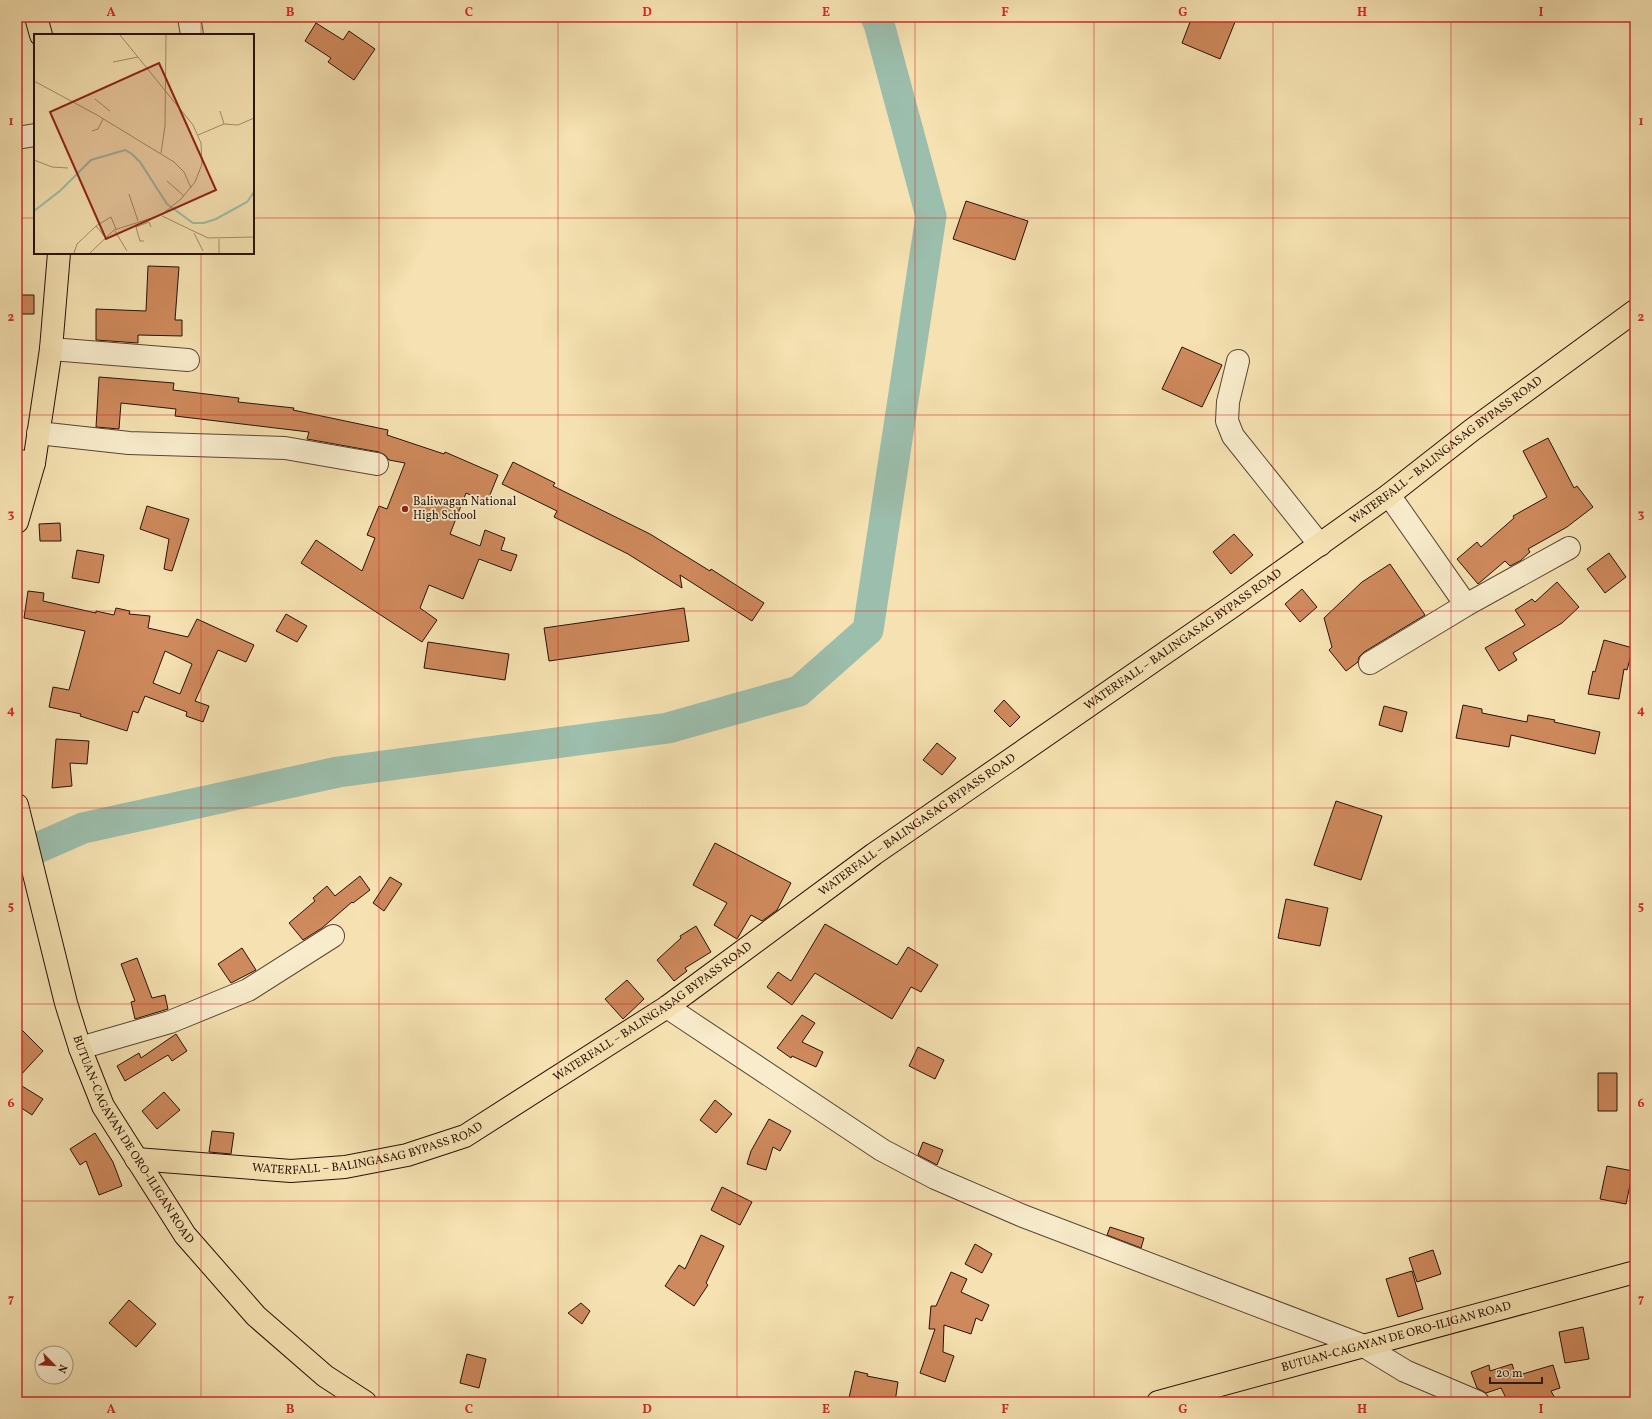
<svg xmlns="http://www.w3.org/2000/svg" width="1652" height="1419" viewBox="0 0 1652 1419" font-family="Vollkorn,serif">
	<rect width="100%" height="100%" fill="#f5e1b1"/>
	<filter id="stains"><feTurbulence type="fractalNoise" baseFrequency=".005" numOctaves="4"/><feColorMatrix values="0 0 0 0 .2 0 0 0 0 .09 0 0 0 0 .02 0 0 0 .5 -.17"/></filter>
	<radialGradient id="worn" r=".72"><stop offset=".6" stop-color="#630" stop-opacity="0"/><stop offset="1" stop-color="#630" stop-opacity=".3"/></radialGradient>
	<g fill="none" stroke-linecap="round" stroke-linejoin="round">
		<!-- river -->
		<path stroke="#9cbeac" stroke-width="31" d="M 17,857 L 83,828 L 338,772 L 668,728 L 799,691 L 868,630 L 931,216 L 879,24 L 876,17"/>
	</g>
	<!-- building -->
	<path fill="#ce895c" stroke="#27120a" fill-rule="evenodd" d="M 1192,17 L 1237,17 L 1220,59 L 1182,43 Z
		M 316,23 L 343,40 L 349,31 L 375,49 L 354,80 L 328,62 L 331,58 L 305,41 Z
		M 966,201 L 1028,221 L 1015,260 L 953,239 Z
		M 148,266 L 179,267 L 175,320 L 182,320 L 182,336 L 138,335 L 138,343 L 96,340 L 96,309 L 146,311 Z
		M 17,295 L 34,295 L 34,314 L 17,314 Z
		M 1182,347 L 1222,365 L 1202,407 L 1162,389 Z
		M 99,377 L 174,383 L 173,390 L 239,398 L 238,402 L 294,408 L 293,410 L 388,430 L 387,435 L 444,454 L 445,452 L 498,475 L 487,502 L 466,493 L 450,534 L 480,546 L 485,530 L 505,538 L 501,550 L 517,555 L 511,571 L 479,559 L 463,599 L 429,585 L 420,608 L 437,620 L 422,642 L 301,563 L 316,540 L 362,571 L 375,538 L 367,535 L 379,506 L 387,509 L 405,463 L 389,460 L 385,455 L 379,452 L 307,439 L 309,432 L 175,416 L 176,409 L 121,403 L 119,429 L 96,427 Z
		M 1548,438 L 1574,488 L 1577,486 L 1593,507 L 1567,527 L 1528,549 L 1530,552 L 1520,561 L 1510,566 L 1505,561 L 1478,584 L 1457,559 L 1477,542 L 1481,547 L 1514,518 L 1513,516 L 1547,497 L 1523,451 Z
		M 513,462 L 555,483 L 553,486 L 650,534 L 710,571 L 711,569 L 764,603 L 752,621 L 680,575 L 682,588 L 628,554 L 554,517 L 557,511 L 502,484 Z
		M 147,506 L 189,519 L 172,571 L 164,569 L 169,539 L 140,529 Z
		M 60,523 L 61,541 L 40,541 L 39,524 Z
		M 1234,534 L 1253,555 L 1231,574 L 1213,552 Z
		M 77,550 L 104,555 L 99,583 L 72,578 Z
		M 1609,553 L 1626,577 L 1605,593 L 1587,569 Z
		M 1390,564 L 1425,615 L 1364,652 L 1359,657 L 1358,662 L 1346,671 L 1329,650 L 1332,647 L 1324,618 L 1362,582 Z
		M 1557,582 L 1579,607 L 1562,623 L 1513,653 L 1517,660 L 1499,671 L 1485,648 L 1525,625 L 1515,610 L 1532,599 L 1535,602 Z
		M 1302,589 L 1317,607 L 1300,622 L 1285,604 Z
		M 28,591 L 44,593 L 43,601 L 96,613 L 96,611 L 114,615 L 116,608 L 130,611 L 129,614 L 150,616 L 148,628 L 188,637 L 197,619 L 254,645 L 246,662 L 218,650 L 195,701 L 209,706 L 203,722 L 186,716 L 187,712 L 145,696 L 138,713 L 133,711 L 127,731 L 80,716 L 81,714 L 49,707 L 53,687 L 69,690 L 85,631 L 24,618 ZM 165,651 L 192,664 L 180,694 L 153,683 Z
		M 684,608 L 689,641 L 549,661 L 544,628 Z
		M 286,614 L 307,626 L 297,642 L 276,631 Z
		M 1604,640 L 1633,648 L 1627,670 L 1624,669 L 1619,699 L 1588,694 L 1593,671 L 1595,672 Z
		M 428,642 L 509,654 L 505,680 L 424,668 Z
		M 1004,700 L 1020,717 L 1010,727 L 994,711 Z
		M 1463,705 L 1482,709 L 1482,713 L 1527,722 L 1528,715 L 1555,720 L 1554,722 L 1600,732 L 1595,754 L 1511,735 L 1509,747 L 1456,738 Z
		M 1384,706 L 1407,712 L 1402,732 L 1379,725 Z
		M 56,739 L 89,741 L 87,764 L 70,763 L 72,786 L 52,788 Z
		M 937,743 L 956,758 L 942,775 L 923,760 Z
		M 1336,801 L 1382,816 L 1361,880 L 1314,865 Z
		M 715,843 L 791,883 L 777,910 L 762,921 L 751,915 L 737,939 L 714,925 L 727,903 L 693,885 Z
		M 360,876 L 370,890 L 353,903 L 352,902 L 322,928 L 303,940 L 289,923 L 315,901 L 313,898 L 327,886 L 335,896 Z
		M 390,877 L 402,884 L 384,911 L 373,903 Z
		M 1286,899 L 1328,908 L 1320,946 L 1278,938 Z
		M 825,924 L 897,965 L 908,947 L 938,965 L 921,992 L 911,987 L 892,1019 L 815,973 L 792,1005 L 767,987 L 778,972 L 791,981 Z
		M 696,926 L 711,952 L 685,968 L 687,971 L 674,981 L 657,960 L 681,938 L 680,936 Z
		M 242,948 L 256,970 L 231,983 L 218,964 Z
		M 137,958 L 152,998 L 165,995 L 168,1009 L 135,1019 L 131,1002 L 135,1001 L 121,964 Z
		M 627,980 L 644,999 L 623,1019 L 605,999 Z
		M 802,1015 L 815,1023 L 802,1042 L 823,1052 L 816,1067 L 792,1056 L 791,1058 L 777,1048 Z
		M 17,1025 L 43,1051 L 17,1079 Z
		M 176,1034 L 187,1051 L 172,1061 L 168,1055 L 125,1081 L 117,1066 L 139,1053 L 141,1058 Z
		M 918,1047 L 944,1060 L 935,1079 L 909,1066 Z
		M 1598,1073 L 1617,1073 L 1617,1111 L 1598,1111 Z
		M 17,1083 L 43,1099 L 32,1115 L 17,1105 Z
		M 164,1092 L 180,1110 L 157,1129 L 142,1111 Z
		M 715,1100 L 732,1114 L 716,1133 L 700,1120 Z
		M 769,1119 L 791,1131 L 780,1151 L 773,1147 L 766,1170 L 747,1164 L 751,1151 Z
		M 212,1131 L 234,1133 L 231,1154 L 209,1152 Z
		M 95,1133 L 113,1162 L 122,1186 L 99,1195 L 86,1161 L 80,1165 L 70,1149 Z
		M 923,1142 L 943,1150 L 937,1165 L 918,1155 Z
		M 1607,1166 L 1633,1171 L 1626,1204 L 1600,1199 Z
		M 722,1187 L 752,1202 L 740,1225 L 711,1210 Z
		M 1110,1227 L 1144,1238 L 1141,1248 L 1107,1235 Z
		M 701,1235 L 724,1246 L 706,1283 L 708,1285 L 694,1306 L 665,1286 L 679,1265 L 685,1269 Z
		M 975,1244 L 992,1254 L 982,1273 L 965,1264 Z
		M 1433,1250 L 1441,1274 L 1417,1282 L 1409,1258 Z
		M 1412,1271 L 1423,1309 L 1398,1317 L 1386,1279 Z
		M 951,1272 L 967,1279 L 961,1292 L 989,1305 L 982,1321 L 976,1318 L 971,1334 L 944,1325 L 943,1352 L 954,1356 L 945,1382 L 920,1373 L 935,1329 L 929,1329 L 931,1306 L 936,1306 Z
		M 129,1300 L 156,1324 L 136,1347 L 109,1323 Z
		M 581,1303 L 590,1311 L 582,1324 L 568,1313 Z
		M 1583,1327 L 1589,1359 L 1565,1363 L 1559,1332 Z
		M 467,1354 L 486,1359 L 479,1388 L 460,1383 Z
		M 1512,1364 L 1516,1376 L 1553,1365 L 1560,1388 L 1551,1391 L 1557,1402 L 1508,1402 L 1501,1388 L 1486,1393 L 1477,1388 L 1471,1372 L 1489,1365 L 1490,1371 Z
		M 855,1371 L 868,1374 L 867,1376 L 898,1382 L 895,1402 L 868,1402 L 849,1398 Z"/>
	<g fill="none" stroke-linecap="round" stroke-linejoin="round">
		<defs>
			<path id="minor" d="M 189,17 L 192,35
				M 17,138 L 35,135
				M 51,349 L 188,360
				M 1238,361 L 1228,402 L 1227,421 L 1233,436 L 1320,545
				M 38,433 L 129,443 L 285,448 L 377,464
				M 17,461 L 34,463
				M 1389,495 L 1466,605
				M 1370,663 L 1466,605 L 1569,548
				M 667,1007 L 882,1150 L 935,1178 L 1023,1216 L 1364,1346 L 1405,1371 L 1478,1402
				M 80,1048 L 170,1022 L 248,990 L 333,936"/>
			<g id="major">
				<path id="s1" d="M 136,1159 L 291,1171 L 345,1167 L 407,1155 L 465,1136 L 667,1007 L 874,854 L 1233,606 L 1389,495 L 1472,430 L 1635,311"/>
			</g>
			<g id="highway">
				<path d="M 36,17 L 41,35"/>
				<path d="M 17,522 L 34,463 L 51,349 L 59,253"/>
				<path id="s2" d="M 17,805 L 66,1003 L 80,1048 L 103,1106 L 185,1235 L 256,1316 L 325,1376 L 365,1402"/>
				<path id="s3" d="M 1158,1402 L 1635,1272"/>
			</g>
		</defs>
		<!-- minor casing -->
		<use href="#minor" stroke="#5a4634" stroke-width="24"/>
		<!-- major casing -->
		<use href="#major" stroke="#27120a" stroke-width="24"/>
		<!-- highway casing -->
		<use href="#highway" stroke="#27120a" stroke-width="24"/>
		<!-- minor -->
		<use href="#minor" stroke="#f8eccc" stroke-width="22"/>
		<!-- major -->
		<use href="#major" stroke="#f5e1b1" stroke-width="22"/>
		<!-- highway -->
		<use href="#highway" stroke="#f5e1b1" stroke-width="22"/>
	</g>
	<!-- grid -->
	<path fill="none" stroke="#d62828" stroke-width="1" stroke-opacity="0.55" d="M 201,17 L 201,35M 379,17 L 379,1402M 558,17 L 558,1402M 737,17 L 737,1402M 915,17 L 915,1402M 1094,17 L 1094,1402M 1273,17 L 1273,1402M 1451,17 L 1451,1402M 17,218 L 35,218M 253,218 L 1635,218M 201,253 L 201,1402M 17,415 L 1635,415M 17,611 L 1635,611M 17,808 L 1635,808M 17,1004 L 1635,1004M 17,1201 L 1635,1201"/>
	<!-- markers -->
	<circle fill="#8f2418" stroke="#f8eccc" stroke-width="1.5" cx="405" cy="509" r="4"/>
	<g text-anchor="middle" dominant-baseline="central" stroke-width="3.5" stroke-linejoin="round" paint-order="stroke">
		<!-- street labels -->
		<g font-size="12" fill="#27120a" stroke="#f8eccc">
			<text stroke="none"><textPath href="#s1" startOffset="1531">WATERFALL ‒ BALINGASAG BYPASS ROAD</textPath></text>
			<text stroke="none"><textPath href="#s1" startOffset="1207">WATERFALL ‒ BALINGASAG BYPASS ROAD</textPath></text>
			<text stroke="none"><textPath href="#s1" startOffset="883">WATERFALL ‒ BALINGASAG BYPASS ROAD</textPath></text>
			<text stroke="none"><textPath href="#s1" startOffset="559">WATERFALL ‒ BALINGASAG BYPASS ROAD</textPath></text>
			<text stroke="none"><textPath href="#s2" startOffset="357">BUTUAN-CAGAYAN DE ORO-ILIGAN ROAD</textPath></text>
			<text stroke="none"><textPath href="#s1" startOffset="235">WATERFALL ‒ BALINGASAG BYPASS ROAD</textPath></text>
			<text stroke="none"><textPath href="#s3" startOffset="247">BUTUAN-CAGAYAN DE ORO-ILIGAN ROAD</textPath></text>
		</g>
		<!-- poi labels -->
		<g font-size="12" fill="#27120a" stroke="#f8eccc" text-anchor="start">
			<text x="413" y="502">Baliwagan National<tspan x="413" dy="14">High School</tspan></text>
		</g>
	</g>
	<!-- overview -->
	<g transform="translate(34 34)">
		<rect width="220" height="220" fill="#f5e1b1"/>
		<path fill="none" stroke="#9cbeac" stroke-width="2" d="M 0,177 L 27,156 L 57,126 L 91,116 L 98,120 L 106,128 L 133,170 L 159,189 L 170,189 L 182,185 L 213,168 L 220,158"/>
		<path fill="none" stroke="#a38e6e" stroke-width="1" d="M 79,28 L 104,23M 0,47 L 63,81 L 140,128 L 150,138 L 157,154M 61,65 L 76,77M 186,77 L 190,90M 58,97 L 64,95 L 69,85M 164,101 L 190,90 L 204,91 L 220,84M 127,119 L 131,92 L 132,1M 0,126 L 18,133 L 34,134M 133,147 L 150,162M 95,160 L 104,187M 128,182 L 174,204 L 220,203M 81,197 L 93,217M 160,199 L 169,217M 71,203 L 62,192 L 77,183 L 82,195M 110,207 L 106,207 L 102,193 L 115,188 L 117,193M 40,219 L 43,210 L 62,192M 56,219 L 80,196 L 127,181 L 147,165 L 161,148 L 168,130 L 167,109 L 159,91 L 86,1M 185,219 L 185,205"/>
		<path fill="#8f2418" fill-opacity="0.15" stroke="#8f2418" stroke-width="2" d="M 125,29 L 182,156 L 72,205 L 16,78 Z"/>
		<rect width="220" height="220" fill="none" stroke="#27120a" stroke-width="2"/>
	</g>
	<!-- margin -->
	<rect width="1652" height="1419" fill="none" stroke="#f5e1b1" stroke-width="44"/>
	<!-- north arrow -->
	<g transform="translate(54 1365) rotate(114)"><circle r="19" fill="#f8eccc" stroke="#a4957e"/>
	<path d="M0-3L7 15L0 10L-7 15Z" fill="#8f2418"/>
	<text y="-6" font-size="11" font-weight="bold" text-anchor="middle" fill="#27120a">N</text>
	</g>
	<!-- scale -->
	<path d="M1490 1377v6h52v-6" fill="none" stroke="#27120a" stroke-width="2"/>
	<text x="1496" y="1377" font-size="12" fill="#27120a" stroke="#f8eccc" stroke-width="3" paint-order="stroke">20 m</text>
	<rect x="22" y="22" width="1608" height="1375" fill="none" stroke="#d62828" stroke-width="1.5"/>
	<g font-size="13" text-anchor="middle" font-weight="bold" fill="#d62828">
		<text x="111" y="16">A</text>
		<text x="290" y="16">B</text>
		<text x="469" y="16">C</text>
		<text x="647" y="16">D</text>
		<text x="826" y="16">E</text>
		<text x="1005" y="16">F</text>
		<text x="1183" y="16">G</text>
		<text x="1362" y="16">H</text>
		<text x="1541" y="16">I</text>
		<text x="11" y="125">1</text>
		<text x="1641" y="125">1</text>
		<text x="11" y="321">2</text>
		<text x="1641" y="321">2</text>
		<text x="11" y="518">3</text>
		<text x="1641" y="518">3</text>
		<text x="11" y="714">4</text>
		<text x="1641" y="714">4</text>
		<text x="11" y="910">5</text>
		<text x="1641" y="910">5</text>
		<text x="11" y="1107">6</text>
		<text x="1641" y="1107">6</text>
		<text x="11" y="1303">7</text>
		<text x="1641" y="1303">7</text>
		<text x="111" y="1413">A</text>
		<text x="290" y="1413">B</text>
		<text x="469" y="1413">C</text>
		<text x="647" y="1413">D</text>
		<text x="826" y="1413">E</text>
		<text x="1005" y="1413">F</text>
		<text x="1183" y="1413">G</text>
		<text x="1362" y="1413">H</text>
		<text x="1541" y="1413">I</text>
	</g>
	<rect width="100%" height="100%" filter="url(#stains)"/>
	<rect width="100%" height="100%" fill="url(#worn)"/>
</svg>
